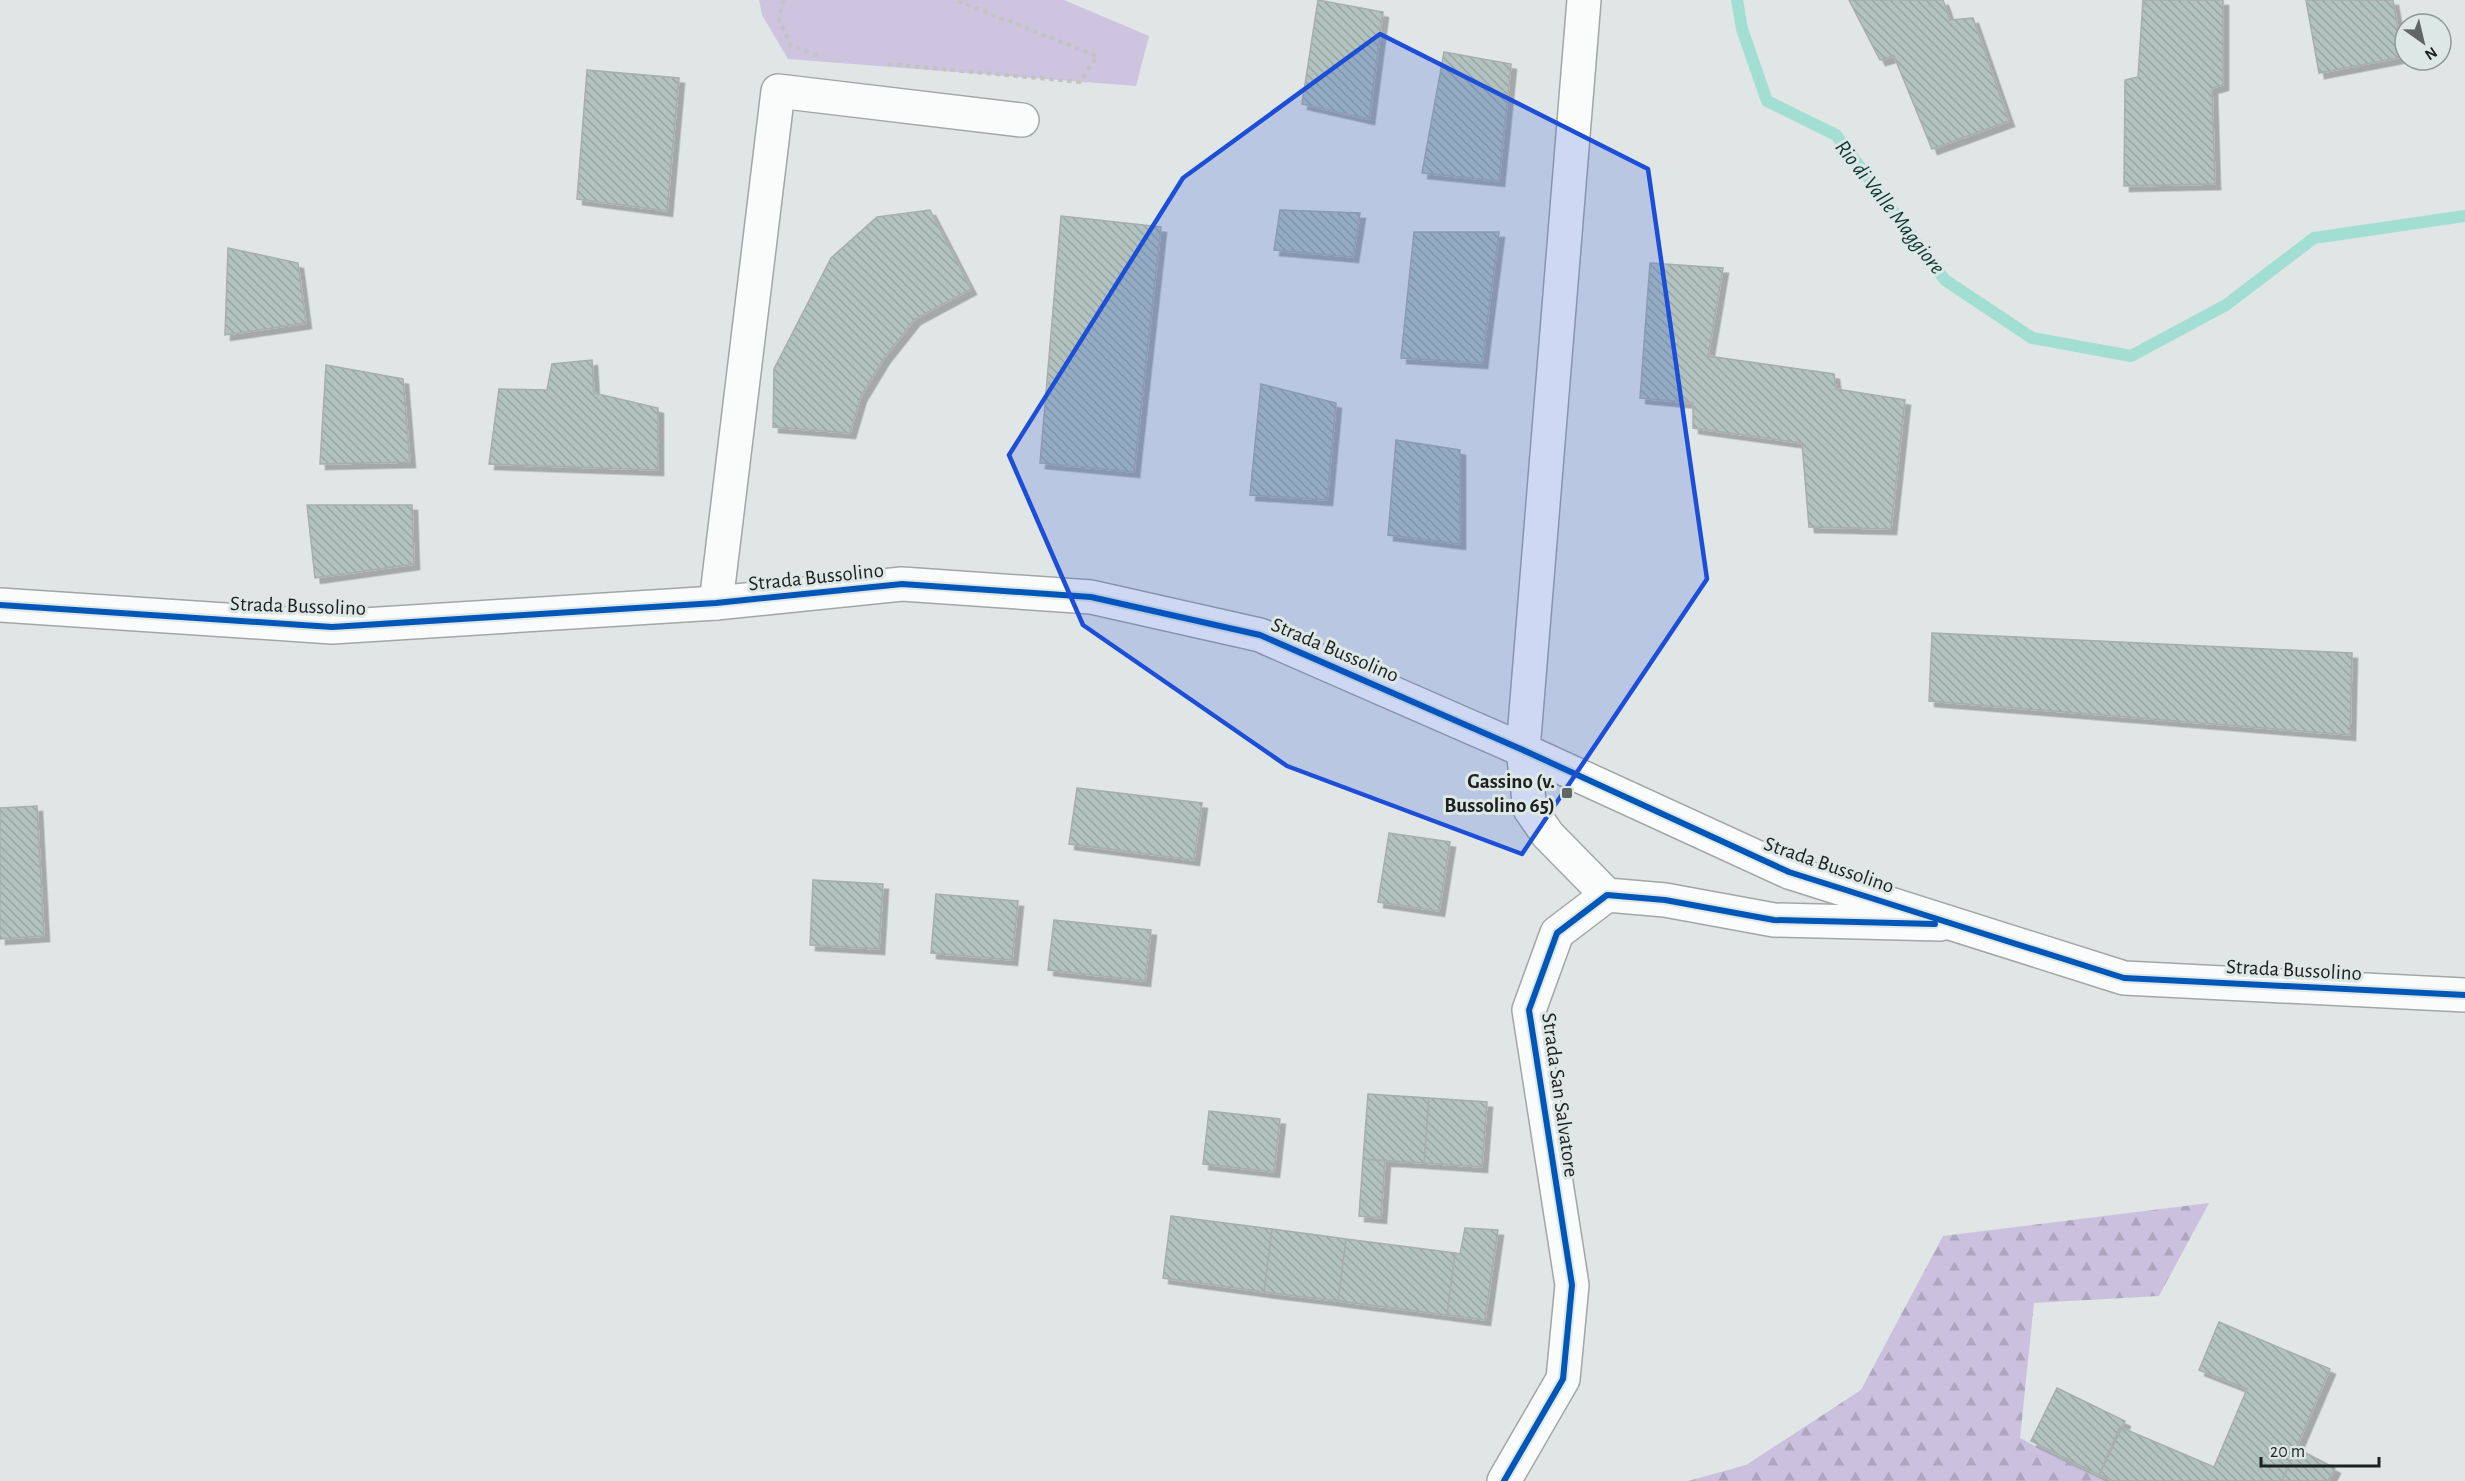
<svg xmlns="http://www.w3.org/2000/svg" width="2465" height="1481" viewBox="0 0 2465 1481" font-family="'Alegreya Sans',sans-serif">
	<defs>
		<pattern id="forest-firs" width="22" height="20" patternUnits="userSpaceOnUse" patternTransform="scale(1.5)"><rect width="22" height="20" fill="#cbc0de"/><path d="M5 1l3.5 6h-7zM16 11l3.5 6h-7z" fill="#aea5be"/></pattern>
		<pattern id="building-back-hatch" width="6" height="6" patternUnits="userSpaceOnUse" patternTransform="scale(1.5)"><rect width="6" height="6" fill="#b1c2bf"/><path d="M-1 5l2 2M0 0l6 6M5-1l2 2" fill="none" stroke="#98a6a4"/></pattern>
		<filter id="shadow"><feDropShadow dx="5.5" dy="5.5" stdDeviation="0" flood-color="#0004"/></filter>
	</defs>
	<rect width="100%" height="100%" fill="#e0e5e5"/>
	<!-- forest -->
	<path fill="url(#forest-firs)" d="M 2209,1203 L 2159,1296 L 2034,1303 L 2020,1438 L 2103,1481 L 1688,1481 L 1746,1465 L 1861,1390 L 1943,1236 Z"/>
	<!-- park -->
	<path fill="#cec4e0" d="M 759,0 L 1064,0 L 1149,36 L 1136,86 L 788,59 L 762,15 Z"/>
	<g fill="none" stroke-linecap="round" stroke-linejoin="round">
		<!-- stream -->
		<path stroke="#a3ded2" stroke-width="12" d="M 1737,0 L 1742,29 L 1767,101 L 1836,135 L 1945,280 L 2032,338 L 2131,356 L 2226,305 L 2314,238 L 2465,216"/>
	</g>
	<!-- building -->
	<path fill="url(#building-back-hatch)" stroke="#a9adad" stroke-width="1.5" filter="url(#shadow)" d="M 1318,0 L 1383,12 L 1369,119 L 1302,104 Z
		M 1849,0 L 1943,0 L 1950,20 L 1973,18 L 2009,121 L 1932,149 L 1894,56 L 1880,60 Z
		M 2143,0 L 2223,0 L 2223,85 L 2212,88 L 2215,184 L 2124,186 L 2125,80 L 2138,77 Z
		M 2306,0 L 2393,0 L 2403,57 L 2319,73 Z
		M 1444,52 L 1511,64 L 1499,181 L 1422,173 Z
		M 587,70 L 679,78 L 667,211 L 577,199 Z
		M 930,210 L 971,289 L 915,319 L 884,358 L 861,396 L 850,433 L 773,427 L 774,369 L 831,258 L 877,217 Z
		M 1280,210 L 1360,213 L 1353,257 L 1274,250 Z
		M 1061,216 L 1161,227 L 1134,472 L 1040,463 Z
		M 1414,232 L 1499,232 L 1482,363 L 1401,358 Z
		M 228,248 L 298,263 L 306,323 L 225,335 Z
		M 1650,263 L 1723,268 L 1708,356 L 1834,374 L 1836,389 L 1905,400 L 1891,529 L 1809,527 L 1802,443 L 1693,428 L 1693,403 L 1640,398 Z
		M 592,360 L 594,393 L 658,408 L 658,470 L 489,464 L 499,389 L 547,390 L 552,364 Z
		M 326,365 L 403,379 L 410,462 L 320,464 Z
		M 1261,384 L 1336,403 L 1327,500 L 1250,495 Z
		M 1396,440 L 1460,450 L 1460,544 L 1388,535 Z
		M 307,505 L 412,505 L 414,564 L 315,578 Z
		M 1932,633 L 2352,653 L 2350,735 L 1929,701 Z
		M 1077,788 L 1202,803 L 1194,860 L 1069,844 Z
		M 37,806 L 44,936 L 0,939 L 0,808 Z
		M 1389,833 L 1450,842 L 1439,911 L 1378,902 Z
		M 813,880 L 883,884 L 879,949 L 810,945 Z
		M 936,894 L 1018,901 L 1012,960 L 931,953 Z
		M 1054,920 L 1151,930 L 1145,981 L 1048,970 Z
		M 1368,1094 L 1429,1098 L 1424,1163 L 1363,1159 Z
		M 1429,1098 L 1487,1102 L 1482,1167 L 1424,1163 Z
		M 1209,1111 L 1280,1119 L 1274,1172 L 1203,1164 Z
		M 1363,1159 L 1385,1161 L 1381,1218 L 1359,1216 Z
		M 1171,1216 L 1272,1229 L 1264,1292 L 1163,1278 Z
		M 1465,1228 L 1498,1230 L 1485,1320 L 1447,1315 L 1455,1253 L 1460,1254 Z
		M 1272,1229 L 1346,1239 L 1338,1301 L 1264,1292 Z
		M 1346,1239 L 1455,1253 L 1447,1315 L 1338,1301 Z
		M 2219,1322 L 2330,1369 L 2282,1481 L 2114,1481 L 2099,1475 L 2120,1427 L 2214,1467 L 2247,1389 L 2199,1370 Z
		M 2057,1388 L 2125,1421 L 2099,1475 L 2031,1441 Z
		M 2296,1448 L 2335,1468 L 2328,1481 L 2282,1481 Z"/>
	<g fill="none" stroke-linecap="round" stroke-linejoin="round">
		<defs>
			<path id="minor" d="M 1584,0 L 1523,750 L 1530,809 L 1548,835 L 1607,895
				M 716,603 L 778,91 L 1022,120
				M 1504,1481 L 1563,1379 L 1572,1285 L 1529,1010 L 1557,933 L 1607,895 L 1665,900 L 1774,920 L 1940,924"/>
			<path id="tertiary" d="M 0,605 L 332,627 L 716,603 L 902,584 L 1091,597 L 1260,635 L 1523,750 L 1789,872 L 2124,978 L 2465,995"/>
		</defs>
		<!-- minor casing -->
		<use href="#minor" stroke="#a2a6a6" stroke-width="36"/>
		<!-- tertiary casing -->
		<use href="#tertiary" stroke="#a2a6a6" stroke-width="36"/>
		<!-- path -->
		<path stroke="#c2c3c3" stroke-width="4" stroke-dasharray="4.5 4.5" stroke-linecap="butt" d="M 783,0 L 779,19 L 790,45 L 818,56
			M 888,64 L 1080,82 L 1097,56 L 955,0"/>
		<!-- minor -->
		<use href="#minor" stroke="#fafbfb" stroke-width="33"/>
		<!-- tertiary -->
		<use href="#tertiary" stroke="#fafbfb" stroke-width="33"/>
		<defs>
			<path id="cycleway" d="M 0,605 L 332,627 L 716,603 L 902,584 L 1091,597 L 1260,635 L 1523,750 L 1789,872 L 2124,978 L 2465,995
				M 1504,1481 L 1563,1379 L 1572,1285 L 1529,1010 L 1557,933 L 1607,895 L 1665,900 L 1774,920 L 1935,924"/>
		</defs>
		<!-- cycleway casing -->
		<use href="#cycleway" stroke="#dde8e6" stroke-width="10"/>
		<!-- cycleway -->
		<use href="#cycleway" stroke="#0057b8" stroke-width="6"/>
	</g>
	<!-- marked area -->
	<path fill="#1d4ed8" fill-opacity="0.2" stroke="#1d4ed8" stroke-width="4.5" stroke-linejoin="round" d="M 1380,34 L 1648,169 L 1707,579 L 1522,854 L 1287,766 L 1083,625 L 1009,455 L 1183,178 Z"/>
	<!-- markers -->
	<rect fill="#616665" stroke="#dde8e6" stroke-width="2" x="1561" y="787" width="12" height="12" rx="3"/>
	<g text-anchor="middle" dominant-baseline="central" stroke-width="6" stroke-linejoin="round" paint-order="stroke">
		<!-- street labels -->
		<g font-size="21" fill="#1d2120" stroke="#dde8e6">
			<text transform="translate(816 577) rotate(-6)">Strada Bussolino</text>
			<text transform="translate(298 606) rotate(2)">Strada Bussolino</text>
			<text transform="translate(1335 650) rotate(23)">Strada Bussolino</text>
			<text transform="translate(1829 865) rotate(19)">Strada Bussolino</text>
			<text transform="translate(2294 970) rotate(3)">Strada Bussolino</text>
			<text transform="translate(1560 1095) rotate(82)">Strada San Salvatore</text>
		</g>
		<!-- poi labels -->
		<g font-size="21" font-weight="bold" fill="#1d2120" stroke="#dde8e6" text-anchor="end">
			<text x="1555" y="781">Gassino (v.<tspan x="1555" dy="24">Bussolino 65)</tspan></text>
		</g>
		<!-- water labels -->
		<g font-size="22" font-style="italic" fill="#0f3730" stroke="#dde8e6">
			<text transform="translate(1890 207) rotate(52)">Rio di Valle Maggiore</text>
		</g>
	</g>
	<!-- north arrow -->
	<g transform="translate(2423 42) rotate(146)"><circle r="28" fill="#dde8e6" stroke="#909897" stroke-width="1.5"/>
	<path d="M0-4.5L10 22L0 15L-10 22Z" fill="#616665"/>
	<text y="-9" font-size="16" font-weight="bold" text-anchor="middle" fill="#1d2120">N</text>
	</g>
	<!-- scale -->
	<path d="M2261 1457v9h118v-9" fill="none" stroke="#1d2120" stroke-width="3"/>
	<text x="2270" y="1457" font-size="18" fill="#1d2120" stroke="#dde8e6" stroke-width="4.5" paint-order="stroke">20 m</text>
</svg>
